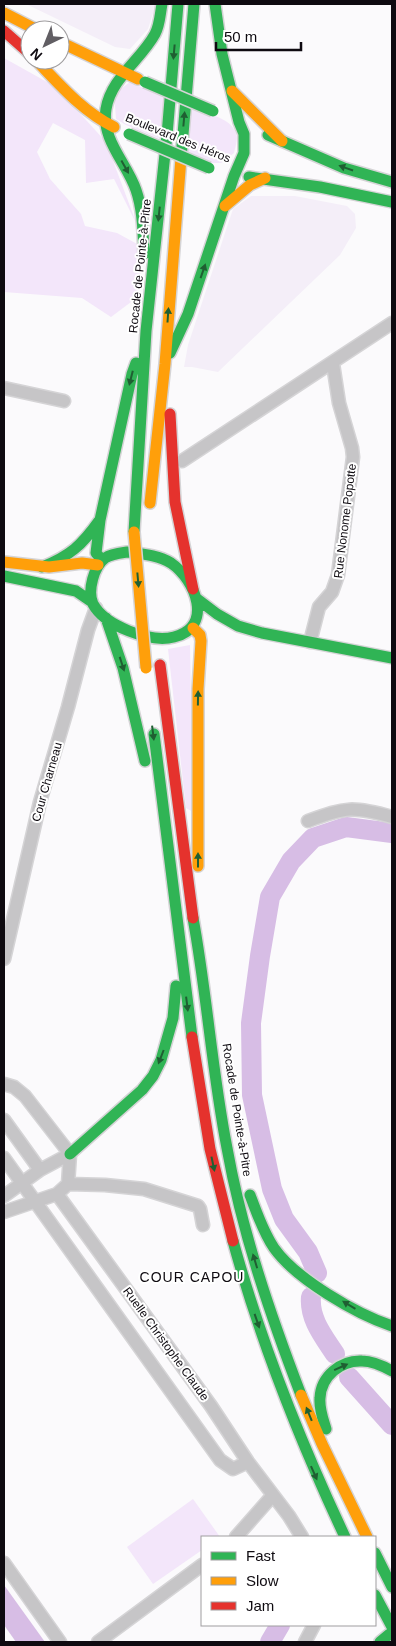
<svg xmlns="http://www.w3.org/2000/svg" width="396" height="1646" viewBox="0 0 396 1646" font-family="Helvetica,sans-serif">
	<rect width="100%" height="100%" fill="#fbfafc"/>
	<!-- built -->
	<path fill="#f4eef8" d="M 26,4 L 156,4 L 148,29 L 130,49 L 115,47 Z
		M 251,196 L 295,196 L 347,206 L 355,214 L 356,228 L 340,255 L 218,372 L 192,367 L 184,367 L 188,345 L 233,209 Z"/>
	<!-- green -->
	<path fill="#f3e6fa" d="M 4,58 L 56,87 L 106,142 L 137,225 L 114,179 L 86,183 L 85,140 L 53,123 L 37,152 L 50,179 L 81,214 L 85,226 L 117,233 L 139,245 L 141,276 L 135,299 L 111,317 L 82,298 L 4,292 Z
		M 130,82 L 164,97 L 160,139 L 126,125 L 116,119 L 114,94 Z
		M 190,108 C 205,113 235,118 237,137 C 237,142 235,149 234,153 L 221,163 L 210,163 L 187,151 Z
		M 190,645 L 193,812 L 186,808 L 168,649 Z
		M 193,1499 L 220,1537 L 202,1537 L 202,1550 L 153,1584 L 127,1547 Z"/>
	<!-- water -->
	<path fill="#d7bde5" d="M 4,1585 L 45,1642 L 16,1642 L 4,1625 Z"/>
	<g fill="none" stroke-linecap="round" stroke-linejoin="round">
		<!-- river -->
		<path stroke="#d7bde5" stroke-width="20" d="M 317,1273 L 308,1252 L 284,1219 L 272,1189 L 252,1095 L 251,1023 L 260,956 L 270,897 L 291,861 L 313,838 L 346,827 L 392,833
			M 311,1297 C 309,1319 324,1337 335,1354
			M 349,1377 L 392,1425
			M 270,1642 L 280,1625"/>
		<defs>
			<path id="street" d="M 4,388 L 64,401
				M 182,461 L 392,323
				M 310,642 L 319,607 L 332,592 L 338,575 L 353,457 L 352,448 L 339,403 L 333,364
				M 308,821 C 346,807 353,806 392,817
				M 4,959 L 40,802 L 68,707 L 88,630 L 96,608
				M 4,1084 L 14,1087 L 25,1096 L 70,1154
				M 4,1120 L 40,1170
				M 4,1158 L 220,1460 L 233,1469 L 248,1462
				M 68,1184 L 70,1154
				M 57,1194 L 211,1406 L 248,1462 L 289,1516 L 302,1537
				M 4,1196 L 40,1170 L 70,1154
				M 4,1212 L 57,1194 L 68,1184 L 105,1185 L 144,1189 L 198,1206 L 200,1209 L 203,1225
				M 236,1537 L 273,1495
				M 4,1563 L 60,1642
				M 98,1642 L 202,1565
				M 305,1642 L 314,1625"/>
			<path id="fast" d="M 268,135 L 344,168 L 392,182
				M 181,158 L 194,4
				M 249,177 L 320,187 L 392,202
				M 144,254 C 143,233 143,210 136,190 C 127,163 101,140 106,109 C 111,78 141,60 155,34 C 160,25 160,14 162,4
				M 170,353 L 188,314 L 234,176 L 244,153 L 244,134 L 239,122 L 222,54 L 215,4
				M 134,532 L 146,331 L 167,135 L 178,4
				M 127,552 C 142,554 158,555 171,563 C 196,580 214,627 174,637 C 150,643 105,626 93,604 C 87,591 94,566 105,558 C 111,554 120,553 127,552 Z
				M 102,560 L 96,553 L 100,520 L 132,374 L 136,363
				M 42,567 C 70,556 82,545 99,521
				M 4,576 L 76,591 L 92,602
				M 196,598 L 217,614 L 238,626 L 262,633 L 392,658
				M 106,618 L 123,668 L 145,761
				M 154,734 L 192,1037
				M 193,918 C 207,994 212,1072 227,1148 C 242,1232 270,1314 301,1395
				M 70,1154 L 142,1090 L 153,1076 L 161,1060 L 173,1018 L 176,986
				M 250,1195 C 257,1213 263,1232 274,1248 C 296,1279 356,1314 392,1326
				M 233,1241 C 261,1343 300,1441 345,1537
				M 326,1429 C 323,1419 319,1409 320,1398 C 321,1376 341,1360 362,1361 C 373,1361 383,1366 392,1371
				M 375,1553 L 392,1587
				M 375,1595 L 392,1627
				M 380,1642 L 392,1632"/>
			<path id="slow" d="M 4,13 L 37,30
				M 60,42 L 138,79
				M 36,60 C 60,85 82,111 114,127
				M 232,91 L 282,141
				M 225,206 L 250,185 L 265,178
				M 150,503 L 165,364 L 181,158
				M 4,562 L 49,567 L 82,563 L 98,565
				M 193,628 L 200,635 L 201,641 L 198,689 L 198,866
				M 301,1395 L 322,1444 L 367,1537"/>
			<path id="jam" d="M 4,31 L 30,54
				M 170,414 L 175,502 L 193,589
				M 160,665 L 193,918
				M 192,1037 L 210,1149 L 233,1241"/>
		</defs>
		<!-- street casing -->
		<use href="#street" stroke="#d5d4d6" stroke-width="15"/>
		<!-- fast casing -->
		<use href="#fast" stroke="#d5d4d6" stroke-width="14"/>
		<!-- slow casing -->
		<use href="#slow" stroke="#d5d4d6" stroke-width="14"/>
		<!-- jam casing -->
		<use href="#jam" stroke="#d5d4d6" stroke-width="14"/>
		<!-- street -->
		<use href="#street" stroke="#c6c5c7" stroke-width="12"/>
		<!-- fast -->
		<use href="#fast" stroke="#30b455" stroke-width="11"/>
		<!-- slow -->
		<use href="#slow" stroke="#ff9f0a" stroke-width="11"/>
		<!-- jam -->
		<use href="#jam" stroke="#e5322d" stroke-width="11"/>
		<defs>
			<path id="fast-bridge" d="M 145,82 L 213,111
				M 129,134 L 209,168"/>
			<path id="slow-bridge" d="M 134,532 L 146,668"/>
		</defs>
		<!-- fast-bridge casing -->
		<use href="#fast-bridge" stroke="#d5d4d6" stroke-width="14" stroke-linecap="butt"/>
		<!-- slow-bridge casing -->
		<use href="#slow-bridge" stroke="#d5d4d6" stroke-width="14" stroke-linecap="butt"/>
		<!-- fast-bridge -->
		<use href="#fast-bridge" stroke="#30b455" stroke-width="11"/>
		<!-- slow-bridge -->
		<use href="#slow-bridge" stroke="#ff9f0a" stroke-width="11"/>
	</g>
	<!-- one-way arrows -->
	<defs><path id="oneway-solid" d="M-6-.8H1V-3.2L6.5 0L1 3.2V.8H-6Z" transform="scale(1.25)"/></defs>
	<g fill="#1f5f32">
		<use href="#oneway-solid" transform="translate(174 52) rotate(95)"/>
		<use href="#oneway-solid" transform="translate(184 119) rotate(-85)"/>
		<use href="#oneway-solid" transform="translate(125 167) rotate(61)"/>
		<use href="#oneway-solid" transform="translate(346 168) rotate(-161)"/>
		<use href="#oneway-solid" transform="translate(159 214) rotate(96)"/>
		<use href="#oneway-solid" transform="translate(203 271) rotate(-71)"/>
		<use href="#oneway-solid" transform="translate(168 315) rotate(-86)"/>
		<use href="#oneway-solid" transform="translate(131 378) rotate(104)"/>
		<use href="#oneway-solid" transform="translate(138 580) rotate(85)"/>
		<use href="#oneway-solid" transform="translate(122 664) rotate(72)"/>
		<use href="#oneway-solid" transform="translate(198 698) rotate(-89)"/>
		<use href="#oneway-solid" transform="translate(153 733) rotate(83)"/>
		<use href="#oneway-solid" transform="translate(198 860) rotate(-90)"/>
		<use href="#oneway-solid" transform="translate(187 1004) rotate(83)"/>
		<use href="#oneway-solid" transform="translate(161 1057) rotate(111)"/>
		<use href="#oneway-solid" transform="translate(213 1164) rotate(78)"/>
		<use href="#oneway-solid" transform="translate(255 1261) rotate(-107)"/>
		<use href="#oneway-solid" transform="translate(349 1305) rotate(-149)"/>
		<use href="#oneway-solid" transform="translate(257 1321) rotate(71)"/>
		<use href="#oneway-solid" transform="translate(341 1367) rotate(-24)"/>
		<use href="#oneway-solid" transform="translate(309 1414) rotate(-112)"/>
		<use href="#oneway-solid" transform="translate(314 1473) rotate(66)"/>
	</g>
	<g text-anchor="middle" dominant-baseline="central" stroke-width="4" stroke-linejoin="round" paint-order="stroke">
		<!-- street labels -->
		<g font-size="12" fill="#0e0a10" stroke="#fff">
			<text transform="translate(178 138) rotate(22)">Boulevard des Héros</text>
			<text transform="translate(140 266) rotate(-84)">Rocade de Pointe-à-Pitre</text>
			<text transform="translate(345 521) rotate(-83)">Rue Nonome Popotte</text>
			<text transform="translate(47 782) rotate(-74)">Cour Charneau</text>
			<text transform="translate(237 1110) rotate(81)">Rocade de Pointe-à-Pitre</text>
			<text transform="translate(166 1344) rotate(54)">Ruelle Christophe Claude</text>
		</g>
		<!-- neighbourhood labels -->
		<g font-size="14" letter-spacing="1" fill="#0e0a10" stroke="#fff">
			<text x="192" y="1277">COUR CAPOU</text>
		</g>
	</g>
	<!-- border -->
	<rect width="396" height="1646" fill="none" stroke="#0e0a10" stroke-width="10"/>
	<!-- legend -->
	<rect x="201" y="1536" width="175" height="90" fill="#ffffff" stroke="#9f9d9f"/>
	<rect x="211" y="1552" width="25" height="8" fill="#30b455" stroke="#9f9d9f"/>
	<text x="246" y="1561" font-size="15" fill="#0e0a10">Fast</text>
	<rect x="211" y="1577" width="25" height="8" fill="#ff9f0a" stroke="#9f9d9f"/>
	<text x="246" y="1586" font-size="15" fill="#0e0a10">Slow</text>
	<rect x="211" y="1602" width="25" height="8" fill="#e5322d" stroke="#9f9d9f"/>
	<text x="246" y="1611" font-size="15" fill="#0e0a10">Jam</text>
	<!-- north arrow -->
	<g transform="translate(45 45) rotate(223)"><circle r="24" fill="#ffffff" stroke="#9f9d9f"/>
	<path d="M0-4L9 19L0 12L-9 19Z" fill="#615e63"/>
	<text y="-8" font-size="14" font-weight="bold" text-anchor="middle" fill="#0e0a10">N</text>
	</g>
	<!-- scale -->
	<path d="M216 42v8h85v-8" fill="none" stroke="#0e0a10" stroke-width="2.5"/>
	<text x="224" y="42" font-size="15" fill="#0e0a10" stroke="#ffffff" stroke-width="4" paint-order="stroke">50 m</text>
</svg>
